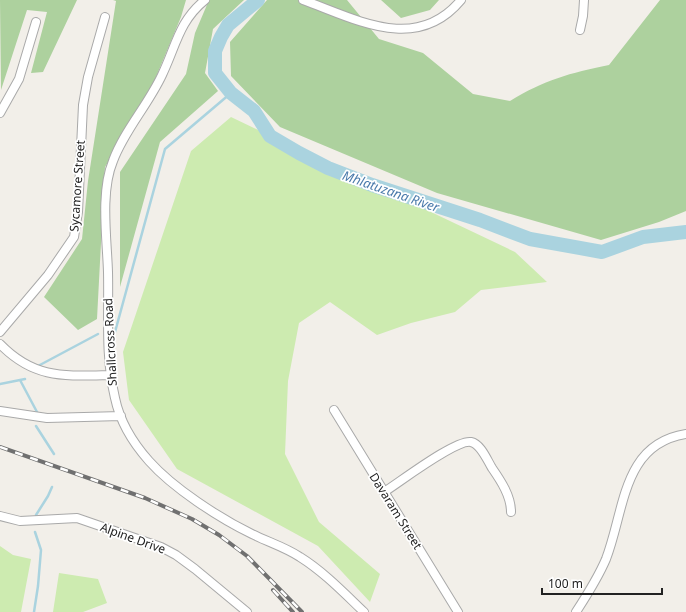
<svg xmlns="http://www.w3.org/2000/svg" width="686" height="612" viewBox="0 0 686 612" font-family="'Noto Sans',sans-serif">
	<rect width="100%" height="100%" fill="#f2efe9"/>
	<!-- grass -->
	<path fill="#cdebb0" d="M 231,117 L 515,252 L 547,282 L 481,290 L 455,312 L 411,323 L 377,335 L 330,302 L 299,323 L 288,381 L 285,454 L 319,522 L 380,574 L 370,602 L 318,546 L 177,469 L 129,400 L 123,352 L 191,151 Z
		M 0,546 L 13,555 L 31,559 L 21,612 L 0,612 Z
		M 59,573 L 98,579 L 107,603 L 83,612 L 53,612 Z"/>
	<!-- forest -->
	<path fill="#add19e" d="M 0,0 L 77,0 L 43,72 L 31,73 L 47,12 L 27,10 L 1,90 Z
		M 113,0 L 186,0 L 181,17 L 146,101 L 105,167 L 97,319 L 78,330 L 44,297 L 82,239 L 88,181 L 116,1 Z
		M 209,0 L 244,0 L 213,29 L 205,73 L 218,91 L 160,142 L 120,287 L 120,172 L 186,74 L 195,33 Z
		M 267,0 L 347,0 L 379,39 L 423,53 L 473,94 L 510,101 C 544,80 570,73 609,65 L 660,0 L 686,0 L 686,211 L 659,222 L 601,240 L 437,193 L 280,127 L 231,76 L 230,42 Z
		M 381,0 L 439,0 L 430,10 L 401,18 Z"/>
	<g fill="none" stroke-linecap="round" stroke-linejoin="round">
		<!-- stream -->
		<path stroke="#aad3df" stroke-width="2.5" d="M 115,332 L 165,149 L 231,93
			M 38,366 L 98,334
			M 20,380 L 37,412
			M 0,384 L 25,379
			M 36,426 L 54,454
			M 36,515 L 48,496 L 52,487
			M 34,612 L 38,586 L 41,550 L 35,532"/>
		<!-- river -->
		<path stroke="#aad3df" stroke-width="14" d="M 258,0 L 228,25 L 221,37 L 215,51 L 215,73 L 231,93 L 254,111 L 270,136 L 299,153 L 328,168 L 372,185 L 480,220 L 530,239 L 602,252 L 643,237 L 686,232"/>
		<defs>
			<path id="minor" d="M 205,0 C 179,21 176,46 162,75 C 148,105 124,131 113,161 C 100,192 107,239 108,272 C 109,314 105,356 115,398 C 120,422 133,443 149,461 C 173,488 219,518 252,534 C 268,542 285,547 300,557 C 324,572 344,593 364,612
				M 303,0 C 356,19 416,54 461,0
				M 580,30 L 583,16 L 584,0
				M 0,113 L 19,79 L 36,22
				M 0,332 L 48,275 L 74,237 L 78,212 L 83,105 L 88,77 L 105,17
				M 0,344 C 34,379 64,376 110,375
				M 334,410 L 458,612
				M 0,411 L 47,418 L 121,416
				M 384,492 C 400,482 456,439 471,442 C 481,444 487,460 492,468 C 501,481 511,496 511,512
				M 0,516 L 20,521 L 77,518 L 161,547 L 176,555 L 195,569 L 247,612
				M 576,612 C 587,595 598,578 606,559 C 625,510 622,444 686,434"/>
		</defs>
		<!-- minor casing -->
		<use href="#minor" stroke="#a9a9a9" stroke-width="10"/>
		<!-- minor -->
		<use href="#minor" stroke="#fff" stroke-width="8"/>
		<defs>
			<path id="rail" d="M 0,447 L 145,498 L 192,519 L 219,535 L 247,556 L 302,612
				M 273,590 L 293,612"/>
		</defs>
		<!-- rail casing -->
		<use href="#rail" stroke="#707070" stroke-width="4"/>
		<!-- rail -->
		<use href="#rail" stroke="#fff" stroke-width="2.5" stroke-dasharray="8" stroke-linecap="butt"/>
	</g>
	<g text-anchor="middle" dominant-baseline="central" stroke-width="3.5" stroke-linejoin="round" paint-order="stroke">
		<!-- street labels -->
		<g font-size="12" fill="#222" stroke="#fff">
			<text transform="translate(77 186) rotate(-86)">Sycamore Street</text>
			<text transform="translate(110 342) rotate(-93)">Shallcross Road</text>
			<text transform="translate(396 511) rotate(58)">Davaram Street</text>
			<text transform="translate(133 538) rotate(20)">Alpine Drive</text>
		</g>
		<!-- water labels -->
		<g font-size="13" font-style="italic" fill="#4a7aab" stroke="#fff">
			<text transform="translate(391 191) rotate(19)">Mhlatuzana River</text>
		</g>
	</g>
	<!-- scale -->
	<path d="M542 588v6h120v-6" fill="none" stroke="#222222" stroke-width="2"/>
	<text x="548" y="588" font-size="12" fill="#222222" stroke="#ffffff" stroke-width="3" paint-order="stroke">100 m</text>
</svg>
